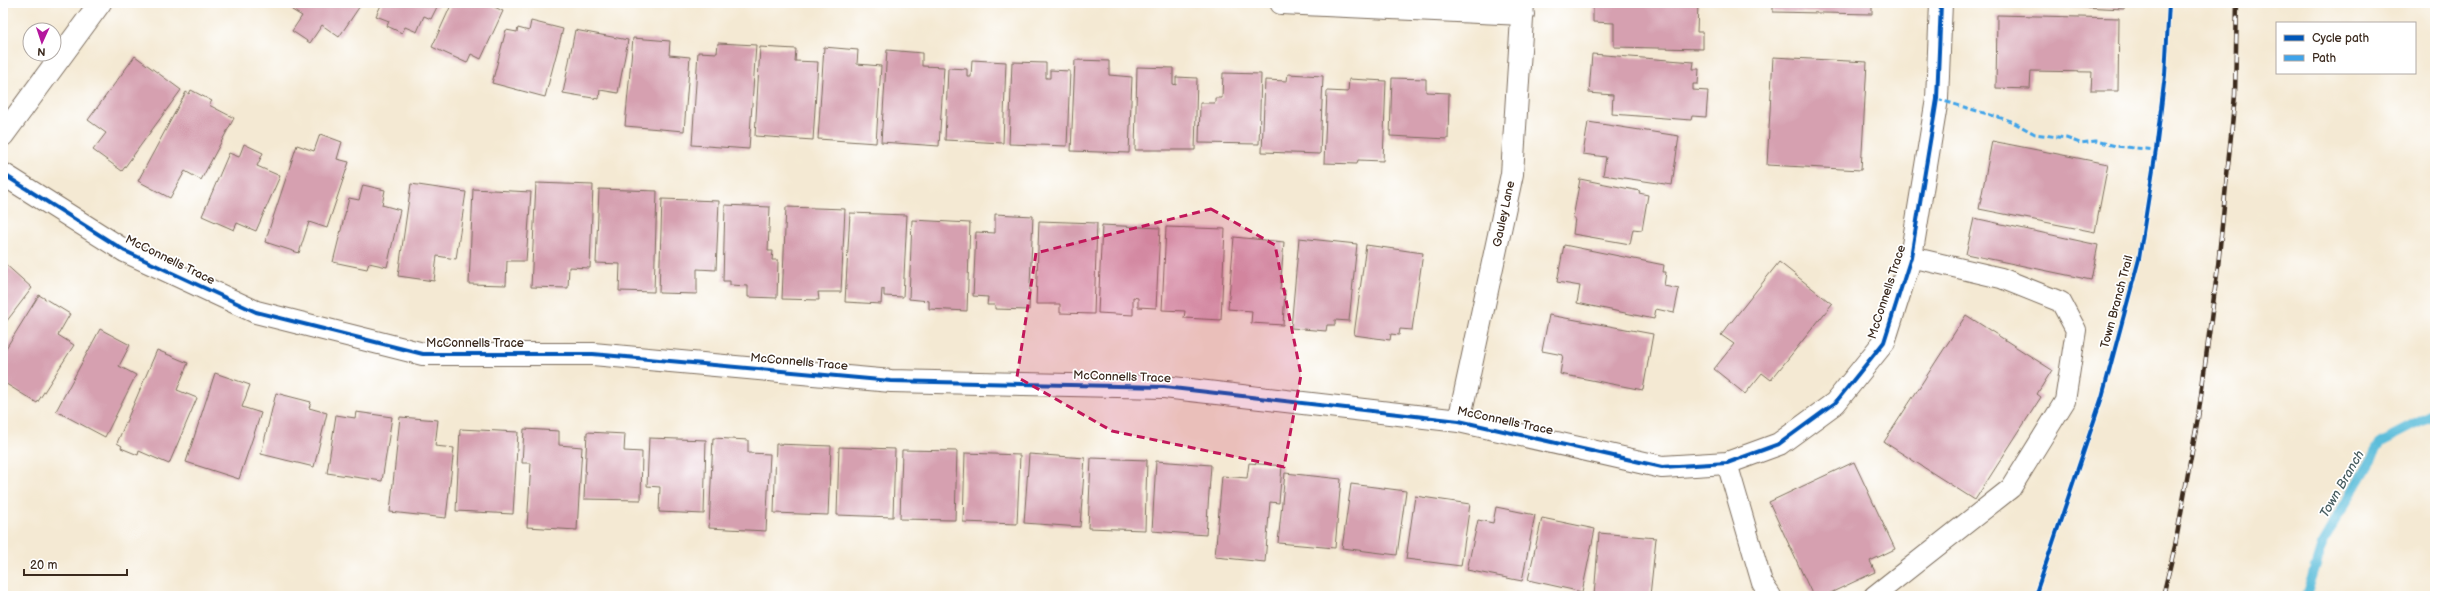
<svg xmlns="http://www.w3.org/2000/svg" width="2438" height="599" viewBox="0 0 2438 599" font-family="'Balsamiq Sans',sans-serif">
	<rect width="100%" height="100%" fill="#fff"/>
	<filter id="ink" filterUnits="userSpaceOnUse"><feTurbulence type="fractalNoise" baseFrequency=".025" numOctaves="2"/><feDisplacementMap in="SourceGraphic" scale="8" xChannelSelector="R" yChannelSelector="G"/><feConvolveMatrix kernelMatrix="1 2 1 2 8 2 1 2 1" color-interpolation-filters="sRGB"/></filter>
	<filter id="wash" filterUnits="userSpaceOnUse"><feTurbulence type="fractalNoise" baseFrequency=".012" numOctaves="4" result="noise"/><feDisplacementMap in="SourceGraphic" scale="16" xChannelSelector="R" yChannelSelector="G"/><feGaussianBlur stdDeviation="0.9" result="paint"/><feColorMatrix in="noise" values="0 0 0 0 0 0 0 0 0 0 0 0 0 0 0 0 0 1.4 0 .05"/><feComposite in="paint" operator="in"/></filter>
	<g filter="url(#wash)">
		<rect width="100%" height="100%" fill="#f4e9d3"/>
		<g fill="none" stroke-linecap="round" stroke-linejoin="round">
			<!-- stream -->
			<path stroke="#5cbdda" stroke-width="10" d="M 2306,596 L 2323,542 L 2381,442 L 2435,414"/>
		</g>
		<g id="blocks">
			<!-- building -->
			<path fill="#d6a0b0" d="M 296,3 L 362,3 L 339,37 L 322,25 L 310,43 L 292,31 L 302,16 L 292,10 Z
				M 382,3 L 439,3 L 431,19 L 424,16 L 417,32 L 405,27 L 402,33 L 387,26 L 389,21 L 376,16 Z
				M 452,3 L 486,3 L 503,11 L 481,59 L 471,54 L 467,63 L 432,47 Z
				M 1593,3 L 1698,3 L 1697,32 L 1703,32 L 1703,49 L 1614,47 L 1614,23 L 1593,22 Z
				M 1773,3 L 1872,3 L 1872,14 L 1773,12 Z
				M 1994,3 L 2125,3 L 2125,9 Z
				M 1997,15 L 2119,18 L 2118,91 L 2091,91 L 2092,72 L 2031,71 L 2030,89 L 1996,88 Z
				M 531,21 L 563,29 L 545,97 L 492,83 L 506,30 L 517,32 L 518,28 L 529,31 Z
				M 575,30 L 628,40 L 618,93 L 600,90 L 599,99 L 563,93 Z
				M 633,38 L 670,41 L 669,55 L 690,57 L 684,131 L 625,126 Z
				M 718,43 L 756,45 L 749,149 L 692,145 L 698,52 L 717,53 Z
				M 760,47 L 796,49 L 795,61 L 818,62 L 813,140 L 755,136 Z
				M 824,47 L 858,50 L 857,64 L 881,66 L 876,143 L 818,139 Z
				M 887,50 L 922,53 L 922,66 L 944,67 L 939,146 L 881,142 Z
				M 1592,54 L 1694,62 L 1693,69 L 1699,69 L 1698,84 L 1693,84 L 1693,90 L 1708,91 L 1706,117 L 1692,116 L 1691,120 L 1612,114 L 1613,95 L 1589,93 Z
				M 135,56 L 181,90 L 122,171 L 93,150 L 106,133 L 88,120 Z
				M 1773,57 L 1867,62 L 1861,170 L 1767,165 Z
				M 972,60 L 1006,62 L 1003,143 L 945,140 L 948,68 L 967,69 L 967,77 L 971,77 Z
				M 1075,60 L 1109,61 L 1109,75 L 1132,77 L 1129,153 L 1071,151 Z
				M 1012,62 L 1046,63 L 1046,78 L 1050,78 L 1050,70 L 1070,71 L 1067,146 L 1009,144 Z
				M 1137,67 L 1173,68 L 1173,84 L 1176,85 L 1176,77 L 1197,78 L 1195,150 L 1135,150 Z
				M 1223,73 L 1261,74 L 1259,144 L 1199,143 L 1200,103 L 1215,103 L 1215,98 L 1222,98 Z
				M 1288,74 L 1323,76 L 1320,154 L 1262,152 L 1265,80 L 1287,81 Z
				M 1392,78 L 1426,79 L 1426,92 L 1449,93 L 1448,139 L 1390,136 Z
				M 1349,79 L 1386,81 L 1383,161 L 1358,160 L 1357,164 L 1324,163 L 1327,91 L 1348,92 Z
				M 191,90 L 212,101 L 209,105 L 234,118 L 201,180 L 185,171 L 170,198 L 138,181 L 186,92 L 189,94 Z
				M 1588,122 L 1679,136 L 1672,185 L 1603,175 L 1606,157 L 1583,154 Z
				M 320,134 L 342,142 L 337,159 L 349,162 L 327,228 L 309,222 L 299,253 L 265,242 L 297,145 L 314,151 Z
				M 1992,141 L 2108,164 L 2095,232 L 1979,209 Z
				M 244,144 L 263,153 L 257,166 L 280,176 L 256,231 L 237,223 L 234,230 L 202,216 L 229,153 L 239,157 Z
				M 1580,179 L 1640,191 L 1639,193 L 1648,195 L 1642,230 L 1633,229 L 1630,244 L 1573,234 L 1575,218 L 1573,218 Z
				M 536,183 L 593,185 L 590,268 L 569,267 L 568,288 L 531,287 Z
				M 411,184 L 466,192 L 456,259 L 437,256 L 434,281 L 398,276 Z
				M 363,185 L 385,190 L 382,205 L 400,210 L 387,267 L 369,263 L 367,269 L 333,262 L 349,198 L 359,200 Z
				M 473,189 L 531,192 L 526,261 L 507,261 L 506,285 L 469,284 Z
				M 599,189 L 657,191 L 654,292 L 619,291 L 620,264 L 596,263 Z
				M 662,199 L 719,201 L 716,270 L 697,269 L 697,294 L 659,293 Z
				M 725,205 L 770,207 L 768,251 L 773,251 L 772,260 L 778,260 L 777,298 L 748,297 L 748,286 L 730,285 L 730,281 L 723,281 Z
				M 786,207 L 845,209 L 841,292 L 818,292 L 819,300 L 782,299 Z
				M 850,213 L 907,215 L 903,297 L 884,296 L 884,289 L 882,289 L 881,304 L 845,302 Z
				M 995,214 L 1033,216 L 1029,310 L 995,309 L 995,305 L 987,305 L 988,297 L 973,296 L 976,232 L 995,233 Z
				M 1974,218 L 2098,245 L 2091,280 L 1966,254 Z
				M 912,220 L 970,223 L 967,311 L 929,309 L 929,301 L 909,299 Z
				M 1039,221 L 1097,223 L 1094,314 L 1060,313 L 1060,304 L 1036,304 Z
				M 1102,225 L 1160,228 L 1156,308 L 1138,307 L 1138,298 L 1133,297 L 1133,315 L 1098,313 Z
				M 1166,227 L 1225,229 L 1221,320 L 1184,318 L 1185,311 L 1162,310 Z
				M 1234,237 L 1284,242 L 1280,290 L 1285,290 L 1283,325 L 1251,323 L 1252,311 L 1228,309 Z
				M 1299,238 L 1357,244 L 1349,321 L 1335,320 L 1335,325 L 1327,325 L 1326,331 L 1291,328 Z
				M 1366,245 L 1423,253 L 1412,330 L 1400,329 L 1399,335 L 1391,334 L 1390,340 L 1354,335 Z
				M 1564,245 L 1664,265 L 1663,272 L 1666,272 L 1664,286 L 1679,289 L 1674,313 L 1656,309 L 1654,319 L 1577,303 L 1580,286 L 1557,282 Z
				M 3,262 L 32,288 L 3,326 Z
				M 1779,262 L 1832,304 L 1771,380 L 1762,373 L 1745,394 L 1714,369 L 1734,344 L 1721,335 Z
				M 39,295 L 70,314 L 58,335 L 74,345 L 37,403 L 3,382 L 3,353 Z
				M 1549,315 L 1653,334 L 1643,390 L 1560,374 L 1563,355 L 1542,351 Z
				M 1966,315 L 2052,370 L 2037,394 L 2041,397 L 1975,500 L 1884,442 Z
				M 100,329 L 130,345 L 119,366 L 136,375 L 105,437 L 56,411 Z
				M 157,350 L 188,363 L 177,390 L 197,398 L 169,464 L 139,451 L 138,455 L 121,448 L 122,446 L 117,443 Z
				M 215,373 L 250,385 L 242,407 L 261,413 L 239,479 L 186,462 Z
				M 276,393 L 311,402 L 309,408 L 327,413 L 314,467 L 261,454 Z
				M 356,412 L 392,417 L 382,481 L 327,473 L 336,415 L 355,418 Z
				M 400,417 L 438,420 L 435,446 L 454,448 L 446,518 L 390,512 Z
				M 460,429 L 518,432 L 513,514 L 456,511 Z
				M 524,429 L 559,431 L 559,445 L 582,447 L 577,530 L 527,527 L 531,463 L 522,463 Z
				M 587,432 L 625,434 L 624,451 L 642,452 L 641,500 L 584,499 Z
				M 649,438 L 706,440 L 704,514 L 659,512 L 660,487 L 647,486 Z
				M 713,438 L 748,440 L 748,453 L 770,454 L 766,531 L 709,528 Z
				M 776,444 L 831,446 L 828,515 L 774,513 Z
				M 839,447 L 895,449 L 893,517 L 837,515 Z
				M 902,450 L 957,451 L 955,520 L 900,519 Z
				M 965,453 L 1020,455 L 1017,524 L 963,522 Z
				M 1029,454 L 1085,458 L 1080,527 L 1024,523 Z
				M 1091,458 L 1147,460 L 1145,530 L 1088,528 Z
				M 1156,461 L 1211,465 L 1206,535 L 1152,531 Z
				M 1854,462 L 1895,549 L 1870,561 L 1875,572 L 1824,596 L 1813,596 L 1769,502 Z
				M 1249,463 L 1282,466 L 1279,503 L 1270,502 L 1265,562 L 1215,557 L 1222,476 L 1247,478 Z
				M 1285,473 L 1341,479 L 1335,548 L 1278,543 Z
				M 1351,484 L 1406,491 L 1397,555 L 1342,548 Z
				M 1415,496 L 1470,504 L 1461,566 L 1406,559 Z
				M 1496,507 L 1535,515 L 1522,581 L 1467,570 L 1478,520 L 1493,523 Z
				M 1542,518 L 1595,529 L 1582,592 L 1528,580 Z
				M 1599,533 L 1656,538 L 1650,596 L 1594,596 Z"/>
		</g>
	</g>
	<g filter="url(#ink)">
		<use href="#blocks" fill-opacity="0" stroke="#7c6d5d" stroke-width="1"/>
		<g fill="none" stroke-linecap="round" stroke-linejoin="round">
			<defs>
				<path id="service" d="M 1727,463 L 1762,583 L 1771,596
					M 1874,596 L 2011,488 L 2065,401 L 2076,330 L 2061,302 L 2001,278 L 1911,257"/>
				<path id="minor" d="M 1281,3 L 1523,14
					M 3,135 L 100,3
					M 3,174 L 125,251 L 256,312 L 423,354 L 593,354 L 891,381 L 1164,387 L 1459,421 L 1662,467 L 1727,463 L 1779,444 L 1835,403 L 1884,342 L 1911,257 L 1937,99 L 1941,3
					M 1459,421 L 1512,174 L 1523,3"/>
			</defs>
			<!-- service casing -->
			<use href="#service" stroke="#7c6d5d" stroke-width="22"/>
			<!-- minor casing -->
			<use href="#minor" stroke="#7c6d5d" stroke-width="24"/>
			<!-- service -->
			<use href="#service" stroke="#fff" stroke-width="20"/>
			<!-- minor -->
			<use href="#minor" stroke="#fff" stroke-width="22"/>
			<defs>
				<path id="rail" d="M 2163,596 L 2175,546 L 2198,418 L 2218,266 L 2235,95 L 2237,3"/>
			</defs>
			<!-- rail casing -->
			<use href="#rail" stroke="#3b2a1e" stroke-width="4.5"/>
			<!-- rail -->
			<use href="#rail" stroke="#fff" stroke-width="3" stroke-dasharray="9" stroke-linecap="butt"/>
			<!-- quiet -->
			<path stroke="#3fa3ea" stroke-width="3" stroke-dasharray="6 3" stroke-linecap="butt" d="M 1937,99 L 2011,121 L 2035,134 L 2066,138 L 2080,143 L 2096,141 L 2116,146 L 2156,150"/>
			<defs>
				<path id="cycleway" d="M 3,174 L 125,251 L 256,312 L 423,354 L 593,354 L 891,381 L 1164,387 L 1459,421 L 1662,467 L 1727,463 L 1779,444 L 1835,403 L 1884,342 L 1911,257 L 1937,99 L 1941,3
					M 2035,596 L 2102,397 L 2139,259 L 2156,150 L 2165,75 L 2169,3"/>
			</defs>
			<!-- cycleway casing -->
			<use href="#cycleway" stroke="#fff" stroke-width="6"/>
			<!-- cycleway -->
			<use href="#cycleway" stroke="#0057b8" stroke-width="4"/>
		</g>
	</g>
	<!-- marked area -->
	<path fill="#c2185b" fill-opacity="0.2" stroke="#c2185b" stroke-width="3" stroke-dasharray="8 5" stroke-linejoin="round" d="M 1211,209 L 1275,245 L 1301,375 L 1284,467 L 1112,431 L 1017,377 L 1036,253 Z"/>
	<g text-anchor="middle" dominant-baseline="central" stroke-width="3.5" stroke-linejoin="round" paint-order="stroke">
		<!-- street labels -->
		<g font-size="12" fill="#3b2a1e" stroke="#fff">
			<text transform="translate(1504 214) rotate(-78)">Gauley Lane</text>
			<text transform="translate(170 260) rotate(26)">McConnells Trace</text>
			<text transform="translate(1887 292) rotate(-72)">McConnells Trace</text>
			<text transform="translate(2117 302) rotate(-75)">Town Branch Trail</text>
			<text x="475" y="343">McConnells Trace</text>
			<text transform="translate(799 362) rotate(5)">McConnells Trace</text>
			<text transform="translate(1122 377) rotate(2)">McConnells Trace</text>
			<text transform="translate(1505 421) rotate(12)">McConnells Trace</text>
		</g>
		<!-- water labels -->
		<g font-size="13" font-style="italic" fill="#475d60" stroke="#fff">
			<text transform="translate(2342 484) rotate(-60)">Town Branch</text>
		</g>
	</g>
	<!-- margin -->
	<rect width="2438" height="599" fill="none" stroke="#fff" stroke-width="16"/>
	<!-- legend -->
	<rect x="2276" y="22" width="140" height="52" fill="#ffffff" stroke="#b1aaa5"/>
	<rect x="2284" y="35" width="20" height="6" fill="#0057b8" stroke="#b1aaa5"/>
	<text x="2312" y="42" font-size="12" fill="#3b2a1e">Cycle path</text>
	<rect x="2284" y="55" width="20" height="6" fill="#3fa3ea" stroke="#b1aaa5"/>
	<text x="2312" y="62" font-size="12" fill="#3b2a1e">Path</text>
	<!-- north arrow -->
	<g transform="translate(42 42) rotate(183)"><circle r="19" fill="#ffffff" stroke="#b1aaa5"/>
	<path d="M0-3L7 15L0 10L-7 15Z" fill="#b5179e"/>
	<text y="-6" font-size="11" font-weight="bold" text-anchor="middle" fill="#3b2a1e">N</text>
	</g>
	<!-- scale -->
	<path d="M24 569v6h103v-6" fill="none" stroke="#3b2a1e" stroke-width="2"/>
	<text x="30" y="569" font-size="12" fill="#3b2a1e" stroke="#ffffff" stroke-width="3" paint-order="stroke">20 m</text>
</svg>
